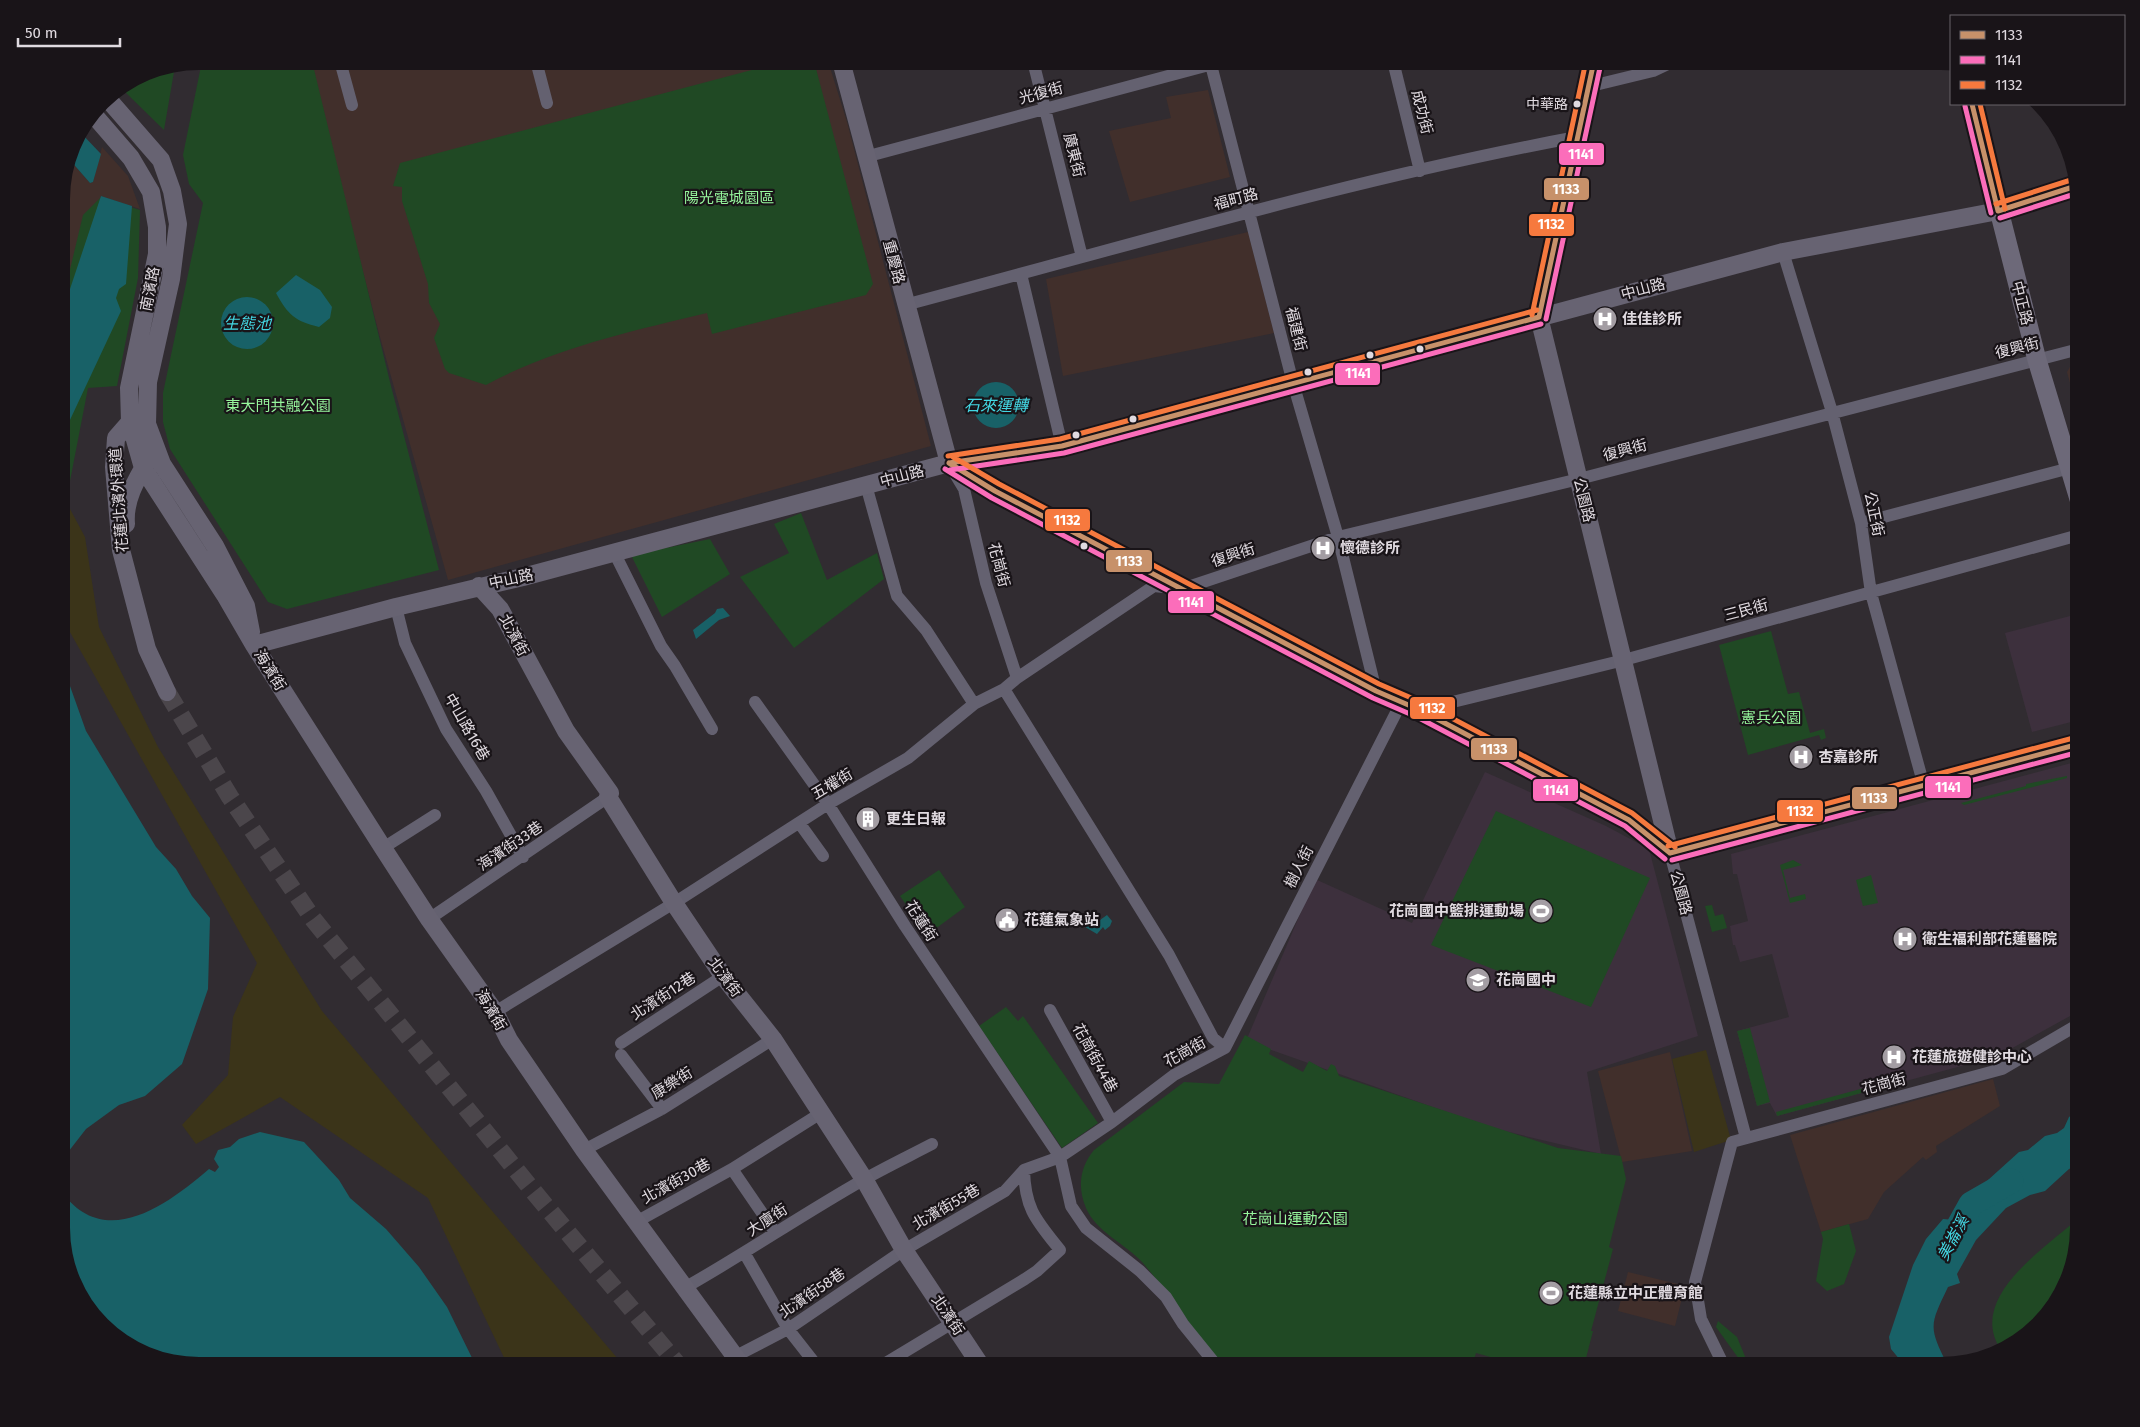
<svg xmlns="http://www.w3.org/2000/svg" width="2140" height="1427" viewBox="0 0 2140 1427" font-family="'Fira Sans','Noto Sans TC',sans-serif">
	<rect width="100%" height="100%" fill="#312c31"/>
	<!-- commercial -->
	<path fill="#412f2b" d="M 308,61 L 828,61 L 847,122 L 931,446 L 448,580 L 380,337 Z
		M 1208,90 L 1230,177 L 1130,202 L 1109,131 L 1171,118 L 1166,97 Z
		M 102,147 L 128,176 L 140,209 L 101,196 L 70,289 L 62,294 L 62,190 L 69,159 L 90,183 L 93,182 Z
		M 1248,232 L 1274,333 L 1063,376 L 1046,279 Z
		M 2079,363 L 2079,416 L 2067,372 L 2071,365 Z
		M 1670,1052 L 1692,1151 L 1622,1162 L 1598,1071 Z
		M 1993,1079 L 2000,1106 L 1936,1146 L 1937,1152 L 1926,1160 L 1923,1157 L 1884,1192 L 1868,1219 L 1821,1232 L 1790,1135 Z
		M 1628,1272 L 1678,1284 L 1683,1293 L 1682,1298 L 1675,1326 L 1618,1311 Z"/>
	<!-- built -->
	<path fill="#3d303d" d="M 2070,616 L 2079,649 L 2079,720 L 2032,732 L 2005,633 Z
		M 2079,761 L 2079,1011 L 1998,1056 L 1777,1116 L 1770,1103 L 1757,1106 L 1737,1031 L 1789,1017 L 1772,954 L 1740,962 L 1735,945 L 1733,945 L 1730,926 L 1748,921 L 1737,874 L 1733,874 L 1731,854 Z
		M 1485,772 L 1606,826 L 1649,849 L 1698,1036 L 1587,1072 L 1601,1154 L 1492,1128 L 1246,1041 L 1315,879 L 1412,923 Z"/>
	<!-- green -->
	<path fill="#204924" d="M 202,61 L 312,61 L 391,386 L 439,570 L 287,609 L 268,602 L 170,449 L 163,422 L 163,393 L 203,203 L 189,184 L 183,155 Z
		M 786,61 L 814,61 L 873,284 L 866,295 L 712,334 L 707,313 C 632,331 554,348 486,385 L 449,373 L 445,369 L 434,338 L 440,324 L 429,303 L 428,284 L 402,201 L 402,187 L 393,186 L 400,163 Z
		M 175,66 L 164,130 L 121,88 L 146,72 Z
		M 100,198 L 140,210 L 138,278 L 117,386 L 88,388 L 70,481 L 62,479 L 62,303 L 83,215 Z
		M 801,513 L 827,580 L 877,553 L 884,579 L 794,648 L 740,577 L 789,553 L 774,524 Z
		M 710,539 L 730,574 L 662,617 L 631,555 Z
		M 1771,631 L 1788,694 L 1799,692 L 1810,733 L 1824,729 L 1826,738 L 1821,740 L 1819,735 L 1748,755 L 1719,645 Z
		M 2067,776 L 2067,778 L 1964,805 L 1961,803 L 2026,786 L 2026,784 Z
		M 1496,811 L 1650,878 L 1591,1007 L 1431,945 Z
		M 1793,860 L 1802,865 L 1783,870 L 1790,898 L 1805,894 L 1806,899 L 1790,903 L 1780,865 Z
		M 939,870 L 965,907 L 927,935 L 900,896 Z
		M 1871,875 L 1878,903 L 1863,906 L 1856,880 Z
		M 1712,905 L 1715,916 L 1723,914 L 1727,928 L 1712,932 L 1705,906 Z
		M 1006,1007 L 1018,1021 L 1023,1016 L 1098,1123 L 1062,1148 L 979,1026 Z
		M 1750,1028 L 1770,1102 L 1757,1106 L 1737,1031 Z
		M 1245,1035 L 1271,1049 L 1269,1054 L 1303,1072 L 1309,1061 L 1327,1071 L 1331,1064 L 1335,1066 L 1339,1076 L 1558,1148 L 1621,1156 L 1626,1179 L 1609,1247 L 1613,1249 L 1591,1331 L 1593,1331 L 1584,1366 L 1523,1366 L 1476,1353 L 1472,1366 L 1223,1366 C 1195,1333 1171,1296 1143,1263 C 1126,1244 1096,1232 1086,1208 C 1077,1187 1080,1167 1094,1150 L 1184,1082 L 1219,1084 Z
		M 1897,1079 L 1898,1083 L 1777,1116 L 1776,1112 Z
		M 2079,1218 L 2079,1229 L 2055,1305 L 2010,1347 L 2001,1350 C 1966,1298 2045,1248 2079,1218 Z
		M 1849,1224 L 1856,1251 L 1844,1284 L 1827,1291 L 1816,1281 L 1823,1239 L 1821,1232 Z
		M 1718,1321 L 1737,1337 L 1749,1366 L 1744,1366 L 1716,1327 Z"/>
	<!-- sand -->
	<path fill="#3b3419" d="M 62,494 L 85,537 L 99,627 L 158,747 L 322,1011 L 624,1366 L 508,1366 L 428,1198 L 280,1097 L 196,1144 L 182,1125 L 228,1075 L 233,1017 L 257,963 L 62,618 Z
		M 1706,1050 L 1731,1140 L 1694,1152 L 1672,1059 Z"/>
	<!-- water -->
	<path fill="#186167" d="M 81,133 L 101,154 L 93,182 L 90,183 L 69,159 L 72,146 Z
		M 101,196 L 132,206 L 126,284 L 119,289 L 116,298 L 121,311 L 62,437 L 62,294 L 70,289 Z
		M 296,275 L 320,290 L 332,307 L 330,318 L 319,327 C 295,321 288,315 276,293 Z
		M221 323a26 26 0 1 1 52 0a26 26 0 1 1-52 0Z
		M973 405a23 23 0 1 1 46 0a23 23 0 1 1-46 0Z
		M 723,608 L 730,616 L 719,620 L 696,639 L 693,630 L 715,613 L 717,609 Z
		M 62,669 L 65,672 L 86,731 L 156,847 L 176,869 L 192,896 L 210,918 L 208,989 L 182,1064 L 145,1096 L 119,1105 L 86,1129 L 65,1156 L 62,1171 Z
		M 1107,915 L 1112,921 L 1110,926 L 1105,930 L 1103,927 L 1097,934 L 1085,927 L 1086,924 L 1094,919 L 1100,920 Z
		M 2079,1110 L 2079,1165 L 2069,1169 L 2045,1191 L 2030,1195 L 2006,1208 L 1976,1240 L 1957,1274 L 1960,1283 L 1948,1287 C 1930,1325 1928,1326 1947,1364 L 1905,1366 L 1891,1349 L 1889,1337 L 1913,1265 L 1926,1239 L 1943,1219 L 1955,1220 L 1957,1215 L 1954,1209 L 1964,1202 L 1981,1202 L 1988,1180 L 2019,1152 L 2028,1150 L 2045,1136 L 2057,1133 L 2064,1128 L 2069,1117 Z
		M 260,1132 L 304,1142 L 339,1180 L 350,1198 L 386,1229 L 419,1267 L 447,1307 L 476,1366 L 199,1366 L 122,1342 L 80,1297 L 62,1237 L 62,1192 C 105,1251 167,1205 209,1169 L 215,1172 L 219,1167 L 214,1159 L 218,1150 L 230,1147 L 239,1139 Z"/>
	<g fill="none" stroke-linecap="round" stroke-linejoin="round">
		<!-- river -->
		<path stroke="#186167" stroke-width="25" d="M 1956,1231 L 1971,1204 L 2011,1181"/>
		<!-- secondary-tunnel -->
		<path stroke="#4b464b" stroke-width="18" stroke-dasharray="18 9" stroke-linecap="butt" d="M 167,692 L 230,797 L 313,919 L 534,1192 L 679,1366"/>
		<!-- street -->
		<path stroke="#646170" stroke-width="12" d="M 340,61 L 352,105
			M 536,61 L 547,103
			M 1033,61 L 1082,257
			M 1210,61 L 1293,383 L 1338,537 L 1376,691
			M 1393,61 L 1420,171
			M 1587,87 L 1653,71 L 1674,61
			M 865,157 L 1224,61
			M 1783,252 L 1832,412 L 1861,523 L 1871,593 L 1924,786
			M 1021,274 L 1062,446
			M 905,305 C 1128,246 1350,179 1577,137
			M 949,464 L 964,489 L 986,583 L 1017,678
			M 866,485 L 897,596 L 926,630 L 974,704
			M 1861,523 L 2070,468
			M 614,552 L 661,646 L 675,666 L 712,729
			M 396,607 L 405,643 L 446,729 L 486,791 L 523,857
			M 1004,689 L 1169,955 L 1213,1038 L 1225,1048
			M 755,702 L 828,804 L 905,926 L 1060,1157 L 1071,1206 L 1086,1228 L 1140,1271 L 1166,1297 L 1183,1324 L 1217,1366
			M 1420,710 L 1624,660 L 2079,535
			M 800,824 L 823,856
			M 383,848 L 435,815
			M 1670,853 L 1746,1138
			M 429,919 L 608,797
			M 1050,1010 L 1112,1122
			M 495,1012 L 674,903 L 828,804 L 908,758 L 974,704 L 1004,689 L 1017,678 L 1154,586 L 1182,589 L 1338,537 L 1579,479 L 2079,349
			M 621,1043 L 723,976
			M 1225,1048 L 1402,701
			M 621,1055 L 662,1109
			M 584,1150 L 662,1109 L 773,1039
			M 732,1169 L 775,1232
			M 636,1222 L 732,1169 L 821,1113
			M 745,1254 L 788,1329 L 817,1366
			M 686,1287 C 746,1253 803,1214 863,1180 C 886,1167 909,1156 932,1144
			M 734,1357 L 788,1329 L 904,1250 L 1005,1191 L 1024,1170 L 1060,1157 L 1112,1122 L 1174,1075 L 1225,1048
			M 881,1366 L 1025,1279 L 1037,1271 L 1060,1250 C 1036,1220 1025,1209 1024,1170
			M 1724,1366 L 1701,1319 L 1695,1282 L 1732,1142 L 2002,1069 L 2079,1024"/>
		<!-- secondary -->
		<path stroke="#676372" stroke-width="18" d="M 841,61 L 949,463
			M 1594,61 L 1539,317 L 1670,853
			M 107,98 L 161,160 L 172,191 L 178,224 L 171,279 L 148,382 L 147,424 L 162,464 L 215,546 L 246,606 L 251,632
			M 93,114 L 131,158 L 151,192 L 157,227 L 157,254 L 129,388 L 130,422 L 143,468 L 225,595 L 254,645 L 383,848 L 429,919 L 495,1012 L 509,1040 L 584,1150 L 742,1366
			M 130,422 L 116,438 L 114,467 L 121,550 L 147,649 L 167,692
			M 949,463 L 995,491 L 1182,589 L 1376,691 L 1420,710 L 1629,820 L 1670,853
			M 126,524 C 124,500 136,480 148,460
			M 479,586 L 500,609 L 566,731 L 610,793 L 608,797 L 674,903 L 723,976 L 773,1039 L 864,1179 L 904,1250 L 981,1366
			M 254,645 L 396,607 L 523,577 L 949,463 L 1062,446 L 1783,252 L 1998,211 L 2076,186
			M 1670,853 L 2079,744"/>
		<!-- primary -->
		<path stroke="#6d6979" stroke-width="19" d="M 1972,104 L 2037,360 L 2079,499"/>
		<defs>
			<path id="bus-1" d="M 1972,104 L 1998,211
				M 1998,211 L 2076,186
				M 1539,317 L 1594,61
				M 949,463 L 995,491 L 1376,691 L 1420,710 L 1629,820 L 1670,853
				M 949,463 L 1062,446 L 1539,317
				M 1670,853 L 2079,744"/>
			<path id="bus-2" d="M 1965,106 L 1991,213
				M 2000,218 L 2078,193
				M 1546,319 L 1601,63
				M 945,469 L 992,498 L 1373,698 L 1417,717 L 1625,826 L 1665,859
				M 950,470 L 1064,453 L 1541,324
				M 1672,860 L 2079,752"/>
			<path id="bus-3" d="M 1980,104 L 2005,209
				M 1996,204 L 2074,179
				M 1532,315 L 1586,61
				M 948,456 L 1060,439 L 1537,310
				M 953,457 L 999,484 L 1379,684 L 1423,703 L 1632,813 L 1675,847
				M 1668,846 L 2077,737"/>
		</defs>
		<!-- bus-1 casing -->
		<use href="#bus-1" stroke="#191418" stroke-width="9"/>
		<!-- bus-2 casing -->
		<use href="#bus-2" stroke="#191418" stroke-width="9"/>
		<!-- bus-3 casing -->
		<use href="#bus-3" stroke="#191418" stroke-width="9"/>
		<!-- bus-1 -->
		<use href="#bus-1" stroke="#c7916a" stroke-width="5"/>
		<!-- bus-2 -->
		<use href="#bus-2" stroke="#fb6dba" stroke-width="5"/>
		<!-- bus-3 -->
		<use href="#bus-3" stroke="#f6793e" stroke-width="5"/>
	</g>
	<!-- icons -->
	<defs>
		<symbol id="hospital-disc" viewBox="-11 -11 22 22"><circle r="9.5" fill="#a39da3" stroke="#191418"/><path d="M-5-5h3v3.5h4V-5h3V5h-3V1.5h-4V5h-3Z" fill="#fff"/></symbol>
		<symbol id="building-disc" viewBox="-11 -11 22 22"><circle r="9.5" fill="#a39da3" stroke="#191418"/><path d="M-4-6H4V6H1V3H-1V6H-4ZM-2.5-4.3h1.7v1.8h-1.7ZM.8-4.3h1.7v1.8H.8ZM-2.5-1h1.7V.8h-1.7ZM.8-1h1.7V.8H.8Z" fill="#fff"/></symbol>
		<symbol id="stadium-disc" viewBox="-11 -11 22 22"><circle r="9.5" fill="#a39da3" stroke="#191418"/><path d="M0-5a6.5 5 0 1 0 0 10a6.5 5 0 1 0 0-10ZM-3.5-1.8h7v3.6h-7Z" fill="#fff"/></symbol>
		<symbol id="civic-disc" viewBox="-11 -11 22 22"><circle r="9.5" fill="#a39da3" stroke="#191418"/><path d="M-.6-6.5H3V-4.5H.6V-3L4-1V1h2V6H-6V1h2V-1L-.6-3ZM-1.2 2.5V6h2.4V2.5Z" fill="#fff"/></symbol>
		<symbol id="school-disc" viewBox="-11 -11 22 22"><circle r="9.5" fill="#a39da3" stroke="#191418"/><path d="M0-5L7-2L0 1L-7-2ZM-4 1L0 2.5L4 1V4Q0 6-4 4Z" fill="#fff"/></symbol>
	</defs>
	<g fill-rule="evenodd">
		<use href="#hospital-disc" x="1591" y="305" width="28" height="28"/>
		<use href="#hospital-disc" x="1309" y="534" width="28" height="28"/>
		<use href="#hospital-disc" x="1787" y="743" width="28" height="28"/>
		<use href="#building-disc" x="854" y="805" width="28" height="28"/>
		<use href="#stadium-disc" x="1527" y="897" width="28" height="28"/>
		<use href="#civic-disc" x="993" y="906" width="28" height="28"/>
		<use href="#hospital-disc" x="1891" y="925" width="28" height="28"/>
		<use href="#school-disc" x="1464" y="966" width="28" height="28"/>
		<use href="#hospital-disc" x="1880" y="1043" width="28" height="28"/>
		<use href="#stadium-disc" x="1537" y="1279" width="28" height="28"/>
	</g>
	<!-- markers -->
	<g fill="#e0dae0" stroke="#191418" stroke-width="2">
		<circle cx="1577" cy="104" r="4.5"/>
		<circle cx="1420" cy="349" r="4.5"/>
		<circle cx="1370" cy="355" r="4.5"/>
		<circle cx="1308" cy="372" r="4.5"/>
		<circle cx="1133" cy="419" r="4.5"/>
		<circle cx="1076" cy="435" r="4.5"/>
		<circle cx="1084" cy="546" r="4.5"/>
	</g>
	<g text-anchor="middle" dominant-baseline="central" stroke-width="4.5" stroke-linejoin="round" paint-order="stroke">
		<!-- bus labels -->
		<g font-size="14" fill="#e0dae0" stroke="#191418" text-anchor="end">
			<text x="1568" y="104">中華路</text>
		</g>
		<!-- street labels -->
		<g font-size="15" fill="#e0dae0" stroke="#191418">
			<text transform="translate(1041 93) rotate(-15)">光復街</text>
			<text transform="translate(1422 112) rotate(76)">成功街</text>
			<text transform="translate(1074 155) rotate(76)">廣東街</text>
			<text transform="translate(1236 199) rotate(-15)">福町路</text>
			<text transform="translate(894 262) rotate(75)">重慶路</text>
			<text transform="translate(150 289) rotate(-79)">南濱路</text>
			<text transform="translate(1643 289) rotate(-15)">中山路</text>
			<text transform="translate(2022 303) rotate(76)">中正路</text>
			<text transform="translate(1296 329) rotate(76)">福建街</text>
			<text transform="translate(2017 348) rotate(-14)">復興街</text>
			<text transform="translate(1625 450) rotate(-15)">復興街</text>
			<text transform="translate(902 476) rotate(-15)">中山路</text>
			<text transform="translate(119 500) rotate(-94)">花蓮北濱外環道</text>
			<text transform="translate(1584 500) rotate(76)">公園路</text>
			<text transform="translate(1874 514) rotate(78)">公正街</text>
			<text transform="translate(1233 555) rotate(-18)">復興街</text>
			<text transform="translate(999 565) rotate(75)">花崗街</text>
			<text transform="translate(511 579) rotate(-12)">中山路</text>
			<text transform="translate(1746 610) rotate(-15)">三民街</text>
			<text transform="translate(514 635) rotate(62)">北濱街</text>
			<text transform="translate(270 670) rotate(58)">海濱街</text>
			<text transform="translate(467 727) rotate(60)">中山路16巷</text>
			<text transform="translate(832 784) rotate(-31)">五權街</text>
			<text transform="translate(510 846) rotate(-34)">海濱街33巷</text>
			<text transform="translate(1299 867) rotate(-63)">樹人街</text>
			<text transform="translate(1681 893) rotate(75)">公園路</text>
			<text transform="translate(921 921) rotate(57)">花蓮街</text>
			<text transform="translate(725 977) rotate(53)">北濱街</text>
			<text transform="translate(663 996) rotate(-33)">北濱街12巷</text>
			<text transform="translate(491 1010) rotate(59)">海濱街</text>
			<text transform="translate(1185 1052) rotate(-29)">花崗街</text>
			<text transform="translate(1095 1058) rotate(61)">花崗街44巷</text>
			<text transform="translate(672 1083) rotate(-32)">康樂街</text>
			<text transform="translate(1884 1084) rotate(-15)">花崗街</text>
			<text transform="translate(676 1181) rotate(-29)">北濱街30巷</text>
			<text transform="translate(946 1207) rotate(-30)">北濱街55巷</text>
			<text transform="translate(767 1220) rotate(-33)">大廈街</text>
			<text transform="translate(812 1293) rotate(-34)">北濱街58巷</text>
			<text transform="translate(948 1315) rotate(56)">北濱街</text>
		</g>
		<!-- park labels -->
		<g font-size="15" fill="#97f79d" stroke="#191418">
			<text x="729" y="198">陽光電城園區</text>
			<text x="278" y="406">東大門共融公園</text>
			<text x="1771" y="718">憲兵公園</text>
			<text x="1295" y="1219">花崗山運動公園</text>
		</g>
		<!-- poi labels -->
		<g font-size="15" font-weight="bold" fill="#e0dae0" stroke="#191418" text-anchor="start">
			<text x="1622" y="319">佳佳診所</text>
			<text x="1340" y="548">懷德診所</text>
			<text x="1818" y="757">杏嘉診所</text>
			<text x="886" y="819">更生日報</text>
			<text x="1524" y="911" text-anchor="end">花崗國中籃排運動場</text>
			<text x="1024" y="920">花蓮氣象站</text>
			<text x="1922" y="939">衛生福利部花蓮醫院</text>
			<text x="1496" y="980">花崗國中</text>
			<text x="1912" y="1057">花蓮旅遊健診中心</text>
			<text x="1568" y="1293">花蓮縣立中正體育館</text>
		</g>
		<!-- water labels -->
		<g font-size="16" font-style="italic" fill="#43d7e3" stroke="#191418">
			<text x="247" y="323">生態池</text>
			<text x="996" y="405">石來運轉</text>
			<text transform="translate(1953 1238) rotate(-62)">美崙溪</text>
		</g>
	</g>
	<!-- crop -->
	<path d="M0 0H2140V1427H0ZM199 70H1941A129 129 0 0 1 2070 199V1228A129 129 0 0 1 1941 1357H199A129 129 0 0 1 70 1228V199A129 129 0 0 1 199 70Z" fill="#191418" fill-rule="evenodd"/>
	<g stroke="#191418" stroke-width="2">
		<rect x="1558" y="142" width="47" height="24" rx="5" fill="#fb6dba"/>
		<rect x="1543" y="177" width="47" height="24" rx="5" fill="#c7916a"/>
		<rect x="1528" y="213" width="47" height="24" rx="5" fill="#f6793e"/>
		<rect x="1334" y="362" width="47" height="24" rx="5" fill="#fb6dba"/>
		<rect x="1044" y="508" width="47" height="24" rx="5" fill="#f6793e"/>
		<rect x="1105" y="549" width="48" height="24" rx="5" fill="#c7916a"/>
		<rect x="1167" y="590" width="48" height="24" rx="5" fill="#fb6dba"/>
		<rect x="1409" y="696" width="47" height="24" rx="5" fill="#f6793e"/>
		<rect x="1470" y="737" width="48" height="24" rx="5" fill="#c7916a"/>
		<rect x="1924" y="775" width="48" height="24" rx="5" fill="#fb6dba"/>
		<rect x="1532" y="778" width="47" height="24" rx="5" fill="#fb6dba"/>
		<rect x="1851" y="786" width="47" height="24" rx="5" fill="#c7916a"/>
		<rect x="1776" y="799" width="48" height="24" rx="5" fill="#f6793e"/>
	</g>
	<g font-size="14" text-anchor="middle" font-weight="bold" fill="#fff">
		<text x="1581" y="159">1141</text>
		<text x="1566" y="194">1133</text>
		<text x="1551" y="229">1132</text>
		<text x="1358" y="378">1141</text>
		<text x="1067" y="525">1132</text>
		<text x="1129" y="566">1133</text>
		<text x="1191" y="607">1141</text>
		<text x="1432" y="713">1132</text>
		<text x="1494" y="754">1133</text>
		<text x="1948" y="792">1141</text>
		<text x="1556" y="795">1141</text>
		<text x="1874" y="803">1133</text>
		<text x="1800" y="816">1132</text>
	</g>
	<!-- legend -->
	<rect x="1950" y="15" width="175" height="90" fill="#191418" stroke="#696368"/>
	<rect x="1960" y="31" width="25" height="8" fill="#c7916a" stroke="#696368"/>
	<text x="1995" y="40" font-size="15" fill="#e0dae0">1133</text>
	<rect x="1960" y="56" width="25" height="8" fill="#fb6dba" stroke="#696368"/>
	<text x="1995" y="65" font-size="15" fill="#e0dae0">1141</text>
	<rect x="1960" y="81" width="25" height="8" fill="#f6793e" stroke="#696368"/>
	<text x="1995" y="90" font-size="15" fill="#e0dae0">1132</text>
	<!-- scale -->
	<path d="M18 38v8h102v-8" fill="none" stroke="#e0dae0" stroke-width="2.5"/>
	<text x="25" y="38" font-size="15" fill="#e0dae0" stroke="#191418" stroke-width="4" paint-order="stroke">50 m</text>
</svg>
